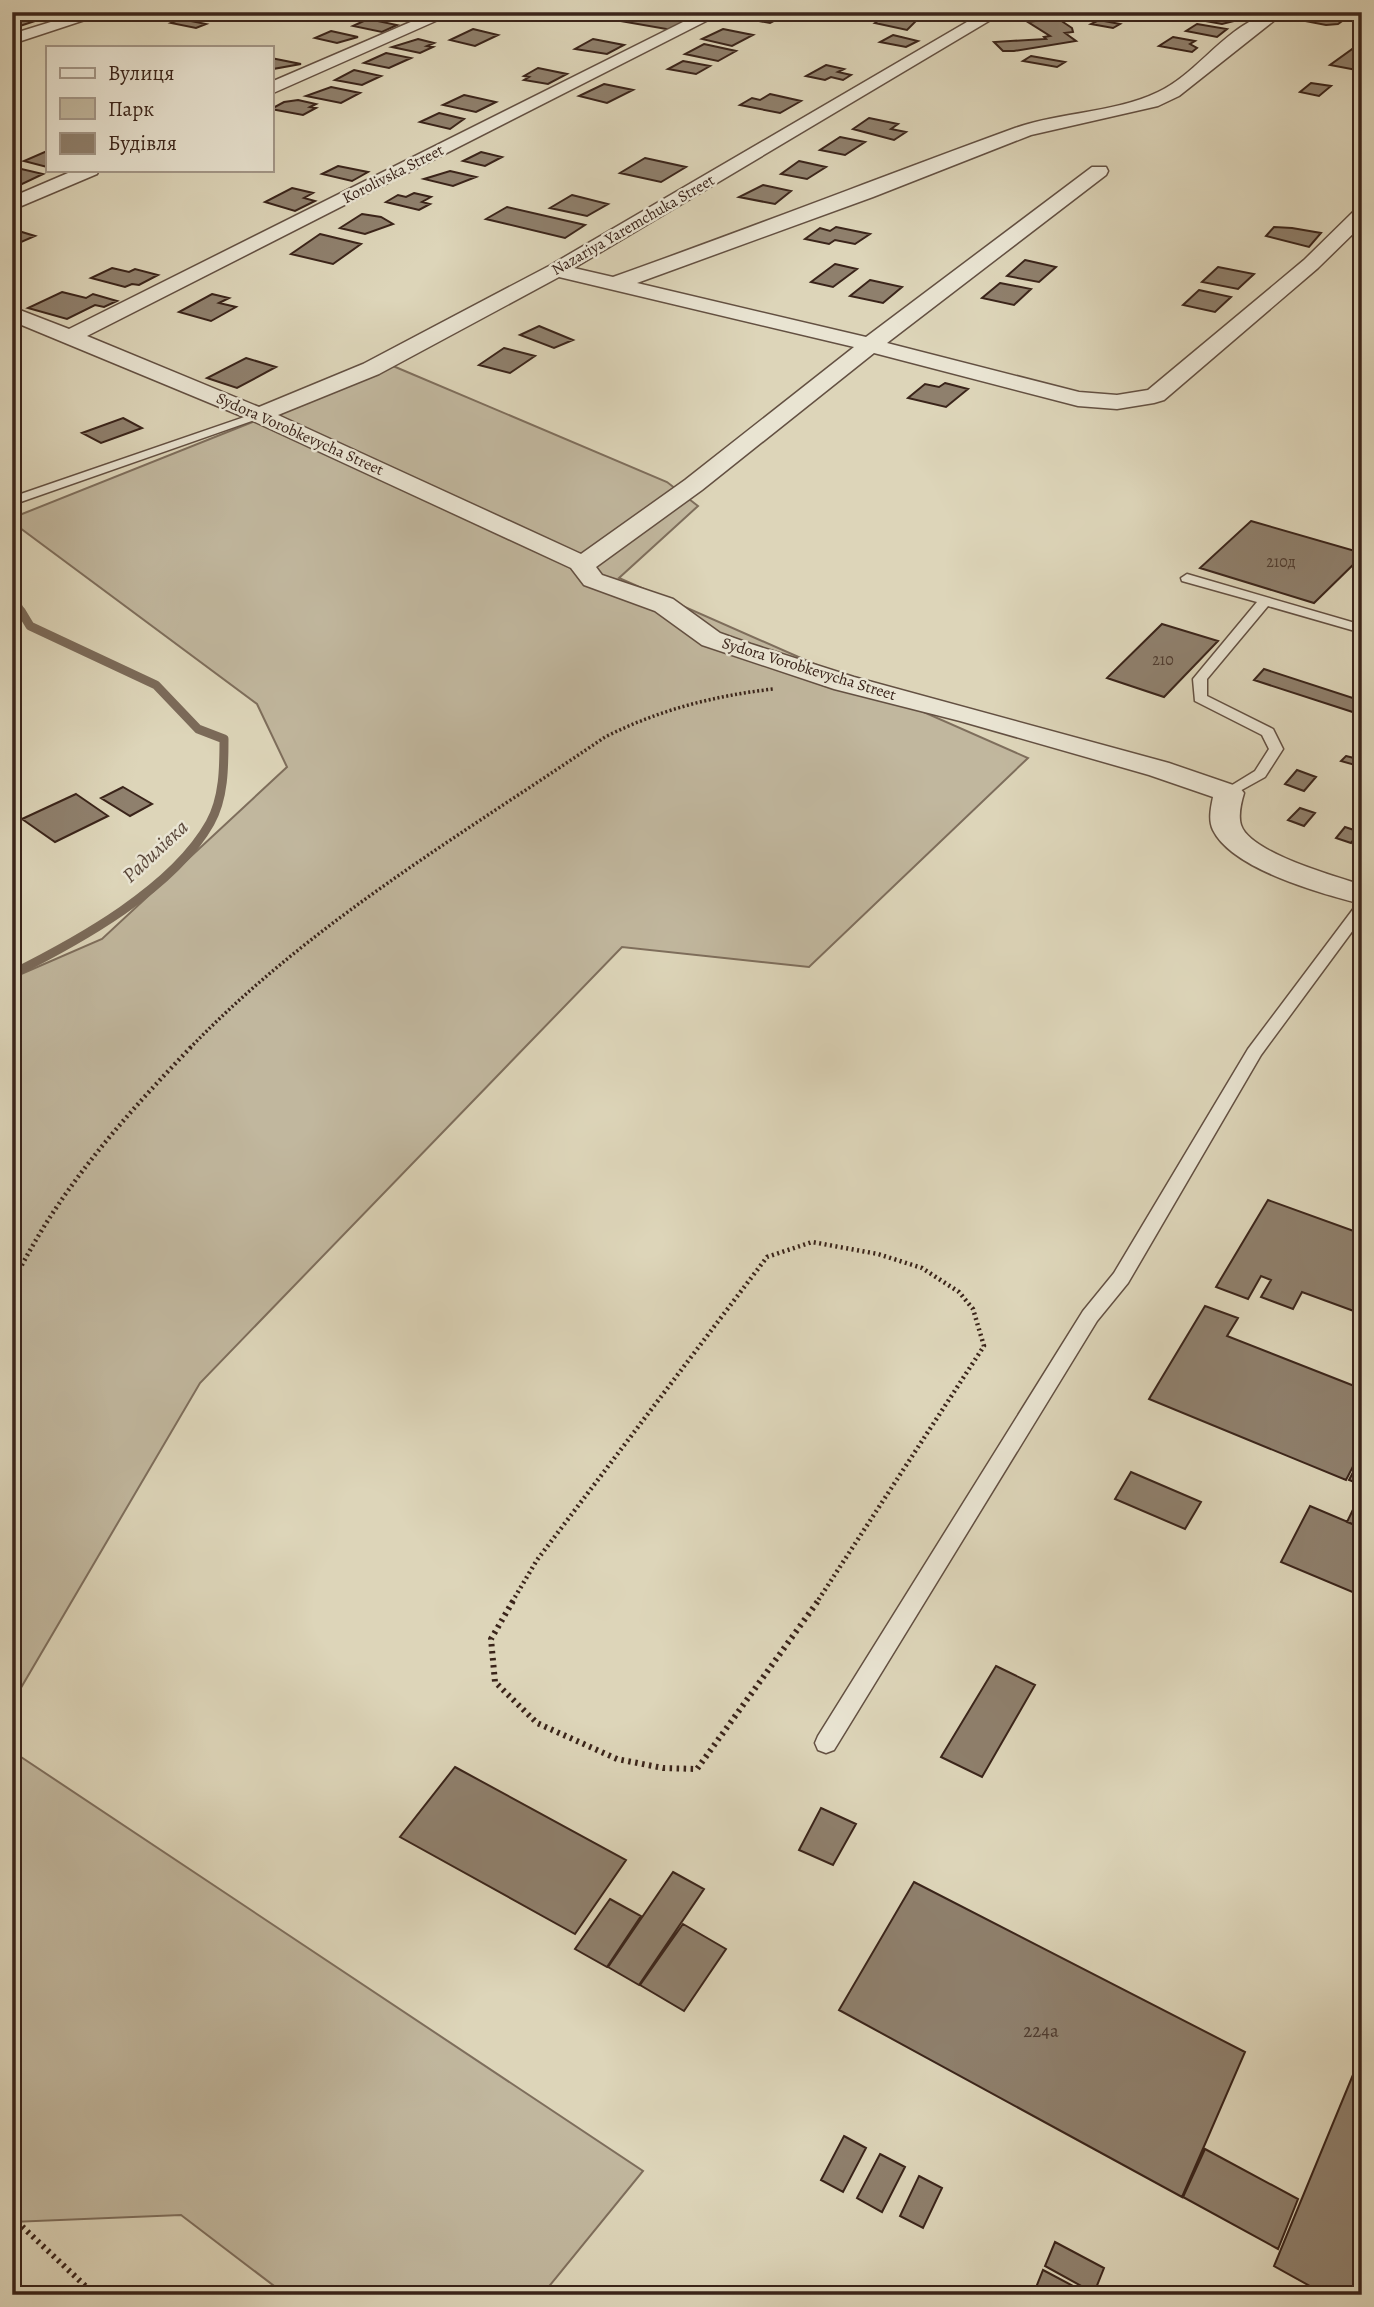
<svg xmlns="http://www.w3.org/2000/svg" width="1374" height="2307" viewBox="0 0 1374 2307" font-family="Alegreya,serif">
	<rect width="100%" height="100%" fill="#ddd5b9"/>
	<filter id="stains"><feTurbulence type="fractalNoise" baseFrequency=".00286" numOctaves="4"/><feColorMatrix values="0 0 0 0 .2 0 0 0 0 .09 0 0 0 0 .02 0 0 0 .5 -.17"/></filter>
	<radialGradient id="worn" r=".72"><stop offset=".6" stop-color="#630" stop-opacity="0"/><stop offset="1" stop-color="#630" stop-opacity=".3"/></radialGradient>
	<!-- green -->
	<path fill="#c1b79e" stroke="#7e6e5c" stroke-width="2" d="M 393,366 L 667,482 L 698,506 L 619,578 L 1028,758 L 809,967 L 622,947 L 200,1383 L 12,1703 L 12,978 L 102,939 L 287,767 L 257,704 L 12,522 L 12,518 Z
		M 12,1751 L 643,2171 L 542,2295 L 286,2295 L 181,2215 L 12,2222 Z"/>
	<g fill="none" stroke-linecap="round" stroke-linejoin="round">
		<!-- stream-far1 -->
		<path stroke="#7b6a59" stroke-width="7" d="M 12,603 L 18,605 L 22,612"/>
		<!-- stream -->
		<path stroke="#7b6a59" stroke-width="9" d="M 12,974 C 78,941 173,889 210,823 C 224,798 224,767 224,739 L 198,729 L 156,685 L 30,626 L 21,611"/>
	</g>
	<!-- building -->
	<path fill="#8f806d" stroke="#3a241a" stroke-width="2" d="M 28,12 L 36,12 L 50,16 L 20,26 L 12,24 L 12,17 Z
		M 600,12 L 636,12 L 688,21 L 672,30 L 592,16 Z
		M 754,12 L 785,12 L 789,13 L 770,23 L 743,18 Z
		M 1210,12 L 1242,14 L 1237,18 L 1242,19 L 1222,24 L 1205,21 L 1209,18 L 1203,17 Z
		M 1312,12 L 1337,17 L 1345,19 L 1338,24 L 1326,25 L 1300,20 Z
		M 888,15 L 917,20 L 907,30 L 875,23 Z
		M 1057,18 L 1072,28 L 1073,32 L 1065,33 L 1076,41 L 1014,51 L 1003,51 L 994,42 L 1046,39 L 1044,37 L 1050,36 L 1028,22 Z
		M 181,19 L 206,24 L 196,28 L 171,23 Z
		M 368,19 L 397,25 L 382,32 L 353,26 Z
		M 1099,20 L 1120,24 L 1113,28 L 1091,24 Z
		M 1197,24 L 1227,29 L 1217,37 L 1186,31 Z
		M 473,29 L 498,35 L 475,46 L 450,40 Z
		M 723,29 L 753,35 L 732,46 L 702,39 Z
		M 331,31 L 358,37 L 337,43 L 315,38 Z
		M 893,35 L 918,41 L 906,47 L 880,42 Z
		M 1173,37 L 1195,41 L 1190,44 L 1197,48 L 1192,52 L 1159,46 Z
		M 418,39 L 434,43 L 427,46 L 433,47 L 420,53 L 392,47 Z
		M 593,39 L 624,45 L 607,54 L 575,49 Z
		M 1362,42 L 1362,71 L 1330,65 Z
		M 704,44 L 736,51 L 718,61 L 685,54 Z
		M 386,53 L 411,58 L 389,68 L 364,63 Z
		M 1031,56 L 1065,62 L 1057,67 L 1023,61 Z
		M 271,58 L 301,64 L 273,69 Z
		M 683,61 L 710,66 L 696,74 L 668,69 Z
		M 826,65 L 844,69 L 838,72 L 851,75 L 843,80 L 831,77 L 825,80 L 806,76 Z
		M 538,68 L 567,74 L 548,84 L 524,80 L 529,77 L 524,76 Z
		M 354,70 L 381,76 L 362,85 L 335,80 Z
		M 1311,83 L 1331,86 L 1319,96 L 1300,92 Z
		M 604,84 L 633,90 L 607,103 L 579,96 Z
		M 331,87 L 360,93 L 341,103 L 306,96 Z
		M 770,94 L 801,101 L 780,113 L 740,105 L 752,98 L 760,100 Z
		M 464,95 L 496,102 L 476,112 L 443,105 Z
		M 298,100 L 316,104 L 310,107 L 316,108 L 303,115 L 271,109 L 284,102 Z
		M 439,113 L 464,119 L 450,129 L 420,122 Z
		M 869,118 L 898,124 L 891,129 L 906,132 L 894,140 L 853,129 Z
		M 840,137 L 865,142 L 845,155 L 820,150 Z
		M 47,151 L 47,167 L 24,161 Z
		M 481,152 L 502,157 L 485,166 L 463,161 Z
		M 645,158 L 686,167 L 661,182 L 620,173 Z
		M 799,161 L 826,167 L 807,179 L 781,174 Z
		M 338,166 L 368,172 L 352,181 L 322,174 Z
		M 17,168 L 43,174 L 18,186 L 12,184 L 12,170 Z
		M 450,171 L 476,177 L 453,186 L 424,179 Z
		M 763,185 L 791,191 L 775,204 L 739,197 Z
		M 292,188 L 313,193 L 304,198 L 315,201 L 295,211 L 265,202 Z
		M 414,193 L 431,197 L 422,202 L 430,204 L 419,210 L 386,202 L 398,195 L 406,197 Z
		M 572,195 L 608,204 L 587,216 L 550,208 Z
		M 507,207 L 585,225 L 565,238 L 486,219 Z
		M 362,214 L 381,217 L 393,224 L 365,234 L 340,228 Z
		M 836,227 L 870,234 L 855,244 L 835,240 L 829,244 L 805,239 L 820,228 L 830,231 Z
		M 1274,227 L 1292,228 L 1321,233 L 1309,247 L 1266,236 Z
		M 12,229 L 35,236 L 12,246 Z
		M 320,234 L 361,244 L 333,264 L 291,254 Z
		M 1025,260 L 1056,267 L 1039,282 L 1007,276 Z
		M 835,264 L 857,269 L 833,287 L 811,282 Z
		M 1218,267 L 1254,274 L 1238,289 L 1202,282 Z
		M 112,268 L 129,272 L 135,269 L 158,275 L 139,285 L 132,284 L 125,287 L 91,278 Z
		M 870,280 L 902,287 L 883,303 L 850,296 Z
		M 1000,283 L 1031,289 L 1014,305 L 982,298 Z
		M 1199,290 L 1231,297 L 1215,312 L 1183,305 Z
		M 62,292 L 86,298 L 93,294 L 117,301 L 104,307 L 95,305 L 67,319 L 28,308 Z
		M 212,294 L 229,298 L 219,303 L 236,307 L 211,321 L 179,312 Z
		M 539,326 L 573,340 L 554,348 L 520,335 Z
		M 504,348 L 535,356 L 510,373 L 479,365 Z
		M 246,358 L 276,367 L 237,388 L 207,378 Z
		M 945,383 L 968,389 L 946,407 L 908,398 L 925,384 L 939,387 Z
		M 123,418 L 142,428 L 101,443 L 82,433 Z
		M 1251,521 L 1362,553 L 1362,556 L 1314,603 L 1200,568 Z
		M 1162,624 L 1218,641 L 1164,697 L 1107,678 Z
		M 1264,669 L 1362,701 L 1362,715 L 1254,680 Z
		M 1346,756 L 1362,760 L 1362,767 L 1341,761 Z
		M 1297,770 L 1316,777 L 1304,791 L 1285,784 Z
		M 123,787 L 152,804 L 130,816 L 101,798 Z
		M 76,794 L 108,816 L 55,842 L 22,819 Z
		M 1300,808 L 1315,813 L 1304,826 L 1288,820 Z
		M 1345,827 L 1360,832 L 1351,843 L 1336,838 Z
		M 1268,1200 L 1362,1234 L 1362,1314 L 1302,1292 L 1293,1309 L 1261,1297 L 1271,1280 L 1261,1276 L 1248,1299 L 1216,1287 Z
		M 1205,1306 L 1238,1318 L 1227,1336 L 1362,1389 L 1362,1449 L 1346,1480 L 1149,1399 Z
		M 1362,1455 L 1362,1485 L 1349,1480 Z
		M 1131,1472 L 1201,1502 L 1185,1529 L 1115,1499 Z
		M 1362,1491 L 1362,1528 L 1347,1522 Z
		M 1310,1506 L 1362,1528 L 1362,1596 L 1281,1562 Z
		M 996,1666 L 1035,1685 L 982,1777 L 941,1757 Z
		M 455,1767 L 626,1860 L 575,1934 L 400,1837 Z
		M 821,1808 L 856,1824 L 833,1865 L 799,1850 Z
		M 673,1872 L 704,1889 L 639,1985 L 608,1967 Z
		M 914,1882 L 1245,2052 L 1182,2197 L 839,2010 Z
		M 610,1899 L 641,1916 L 607,1967 L 575,1949 Z
		M 683,1924 L 726,1949 L 684,2011 L 640,1985 Z
		M 1362,2053 L 1362,2295 L 1326,2295 L 1274,2266 Z
		M 844,2136 L 866,2148 L 843,2192 L 821,2180 Z
		M 1205,2149 L 1298,2199 L 1278,2249 L 1183,2197 Z
		M 880,2154 L 905,2167 L 882,2212 L 857,2198 Z
		M 919,2176 L 942,2188 L 923,2228 L 900,2216 Z
		M 1055,2242 L 1104,2268 L 1094,2293 L 1045,2266 Z
		M 1043,2270 L 1090,2295 L 1033,2295 Z"/>
	<g fill="none" stroke-linecap="round" stroke-linejoin="round">
		<defs>
			<path id="lane" d="M 259,412 L 265,415 L 263,417 L 12,505 L 12,497 Z
				M 1187,574 L 1362,625 L 1362,633 L 1268,606 L 1207,679 L 1207,696 L 1273,729 L 1283,749 L 1265,777 L 1229,797 L 1224,796 L 1224,790 L 1255,771 L 1269,749 L 1262,735 L 1195,701 L 1193,679 L 1257,602 L 1182,581 L 1181,578 Z
				M 1362,902 L 1362,918 L 1261,1055 L 1128,1283 L 1097,1321 L 834,1750 L 826,1753 L 818,1750 L 815,1743 L 818,1736 L 1083,1311 L 1114,1273 L 1248,1049 L 1357,904 Z"/>
			<path id="street" d="M 83,12 L 109,12 L 12,44 L 12,34 Z
				M 434,12 L 456,12 L 271,94 L 271,82 Z
				M 703,12 L 724,12 L 87,336 L 259,407 L 363,364 L 549,266 L 984,12 L 1004,12 L 574,268 L 613,277 C 748,229 881,177 1015,128 C 1061,112 1114,113 1158,92 C 1202,72 1234,12 1285,12 L 1179,96 L 1158,106 L 1031,135 L 873,197 L 637,283 L 866,337 L 1092,167 L 1106,167 L 1108,171 L 1106,175 L 887,343 L 1079,392 L 1117,395 L 1148,390 L 1304,260 L 1355,210 L 1362,208 L 1362,225 L 1318,268 L 1164,400 L 1154,403 L 1117,409 L 1078,406 L 874,353 L 702,490 L 596,567 L 602,575 L 673,599 L 720,633 L 751,644 L 854,677 L 1169,763 L 1239,787 L 1244,793 C 1241,803 1238,815 1241,825 C 1250,853 1335,876 1362,885 L 1362,904 C 1322,894 1232,869 1213,830 C 1208,820 1211,807 1213,797 L 1149,775 L 960,721 L 834,689 L 702,645 L 655,611 L 584,585 L 571,568 L 251,420 L 12,321 L 12,307 L 69,329 ZM 559,277 L 854,347 L 685,480 L 581,554 L 278,415 L 379,374 Z
				M 75,170 L 99,170 L 97,174 L 12,210 L 12,197 Z"/>
		</defs>
		<!-- lane casing -->
		<use href="#lane" stroke="#635042" stroke-width="3"/>
		<!-- street casing -->
		<use href="#street" stroke="#635042" stroke-width="3"/>
		<!-- path-far2 -->
		<path stroke="#3a241a" stroke-width="3.5" stroke-dasharray="2 2.5" stroke-linecap="butt" d="M 190,1048 C 310,923 463,834 605,737 C 659,710 713,696 773,689"/>
		<!-- path-far1 -->
		<path stroke="#3a241a" stroke-width="4.5" stroke-dasharray="2 3.5" stroke-linecap="butt" d="M 12,1285 C 55,1194 123,1118 192,1046
			M 512,1602 L 537,1560 L 767,1257 L 812,1242 L 878,1254 L 922,1268 L 959,1292 L 973,1309 L 984,1346 L 817,1602"/>
		<!-- path -->
		<path stroke="#3a241a" stroke-width="6" stroke-dasharray="2.5 4.5" stroke-linecap="butt" d="M 513,1601 L 491,1639 L 495,1682 L 537,1723 L 617,1759 L 663,1768 L 697,1769 L 818,1601
			M 12,2217 L 95,2295"/>
		<!-- lane -->
		<use href="#lane" fill="#e9e4d2" fill-rule="evenodd"/>
		<!-- street -->
		<use href="#street" fill="#e9e4d2" fill-rule="evenodd"/>
	</g>
	<g text-anchor="middle" dominant-baseline="central" stroke-width="5" stroke-linejoin="round" paint-order="stroke">
		<!-- far-street labels -->
		<g font-size="16" fill="#3a241a" stroke="#e9e4d2">
			<text transform="translate(393 174) rotate(-27)">Korolivska Street</text>
			<text transform="translate(633 225) rotate(-30)">Nazariya Yaremchuka Street</text>
			<text transform="translate(300 434) rotate(24)">Sydora Vorobkevycha Street</text>
			<text transform="translate(809 669) rotate(17)">Sydora Vorobkevycha Street</text>
		</g>
		<!-- number labels -->
		<g font-size="16" fill="#4f3b2f">
			<text x="1281" y="562">210д</text>
			<text x="1163" y="660">210</text>
		</g>
		<!-- near-number labels -->
		<g font-size="19" fill="#4f3b2f">
			<text x="1041" y="2031">224а</text>
		</g>
		<!-- water labels -->
		<g font-size="21" font-style="italic" fill="#5a473a" stroke="#e9e4d2">
			<text transform="translate(155 851) rotate(-43)">Радилівка</text>
		</g>
	</g>
	<!-- margin -->
	<rect width="1374" height="2307" fill="none" stroke="#ddd5b9" stroke-width="42"/>
	<rect x="14" y="14" width="1346" height="2279" fill="none" stroke="#3a241a" stroke-width="3.5"/>
	<rect x="21" y="21" width="1332" height="2265" fill="none" stroke="#3a241a" stroke-width="2"/>
	<!-- legend -->
	<rect x="46" y="46" width="228" height="126" fill="#e9e4d2" stroke="#a39788" stroke-width="2"/>
	<rect x="60" y="68" width="35" height="10" fill="#e9e4d2" stroke="#a39788" stroke-width="2"/>
	<text x="108" y="80" font-size="21" fill="#3a241a">Вулиця</text>
	<rect x="60" y="98" width="35" height="21" fill="#c1b79e" stroke="#a39788" stroke-width="2"/>
	<text x="108" y="116" font-size="21" fill="#3a241a">Парк</text>
	<rect x="60" y="133" width="35" height="21" fill="#8f806d" stroke="#a39788" stroke-width="2"/>
	<text x="108" y="150" font-size="21" fill="#3a241a">Будівля</text>
	<rect width="100%" height="100%" filter="url(#stains)"/>
	<rect width="100%" height="100%" fill="url(#worn)"/>
</svg>
